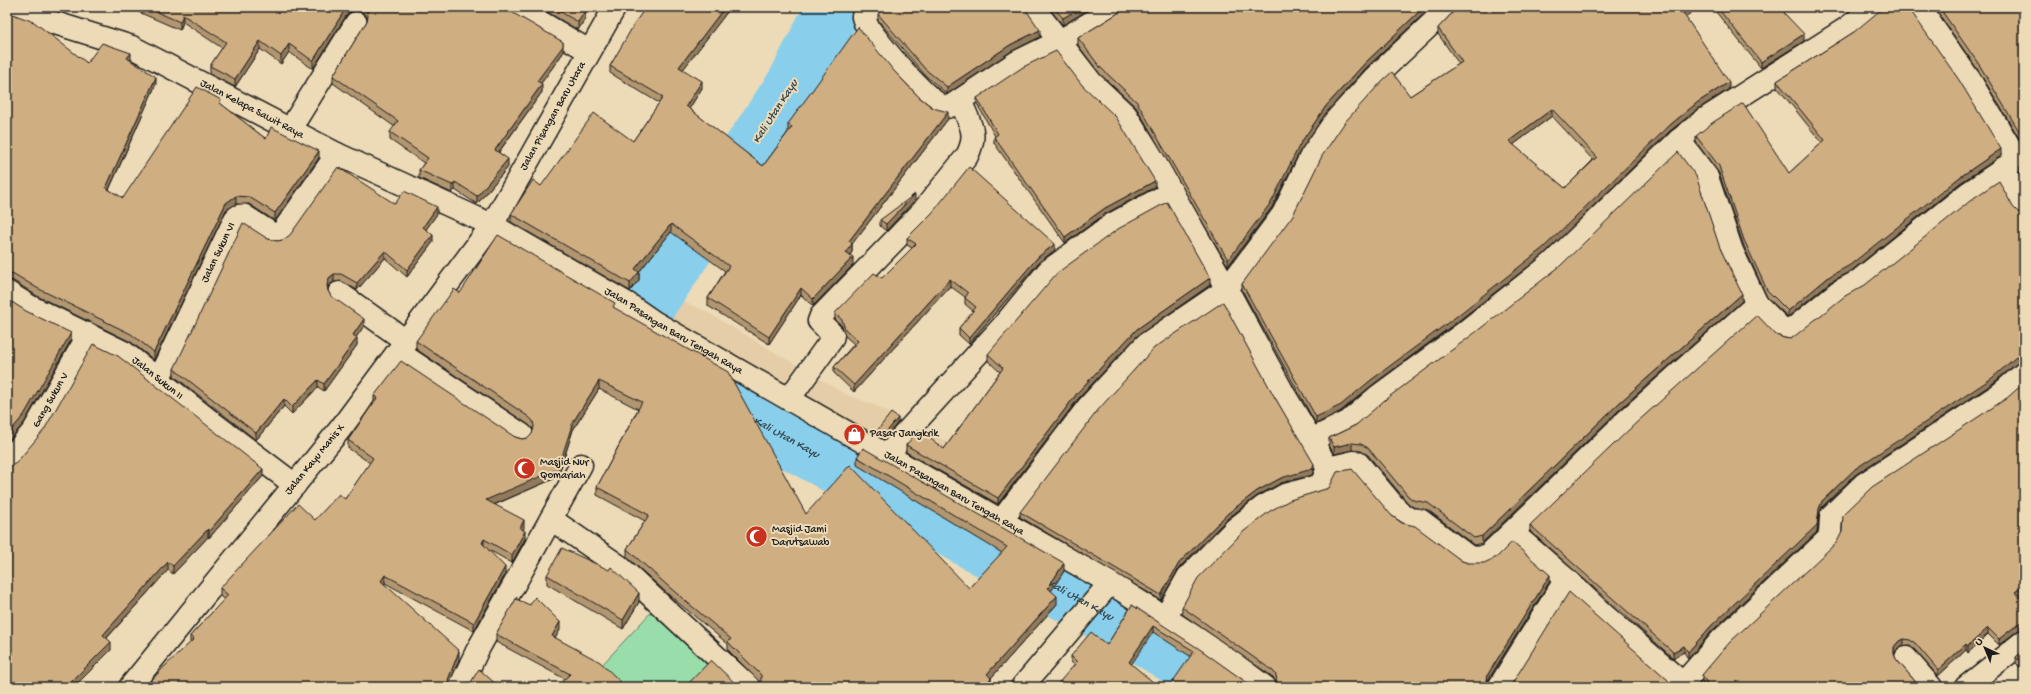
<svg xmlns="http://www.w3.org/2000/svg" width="2031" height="694" viewBox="0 0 2031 694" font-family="'Gochi Hand',sans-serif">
	<rect width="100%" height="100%" fill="#eddab7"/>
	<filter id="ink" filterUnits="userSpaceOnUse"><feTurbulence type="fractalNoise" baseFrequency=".025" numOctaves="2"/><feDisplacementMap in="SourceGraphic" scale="8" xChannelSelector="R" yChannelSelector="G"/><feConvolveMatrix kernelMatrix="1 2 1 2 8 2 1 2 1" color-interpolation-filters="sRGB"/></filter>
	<g filter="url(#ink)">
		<!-- built -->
		<path fill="#e4cda7" d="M 509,191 L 624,264 L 665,294 L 705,311 L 845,394 L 876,406 L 947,442 L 979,463 L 1142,560 L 1189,585 L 1323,687 L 1225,687 L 1131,629 L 983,546 L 712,399 L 483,259 L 474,245 Z"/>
		<!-- grass -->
		<path fill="#99deaa" stroke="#5a7d63" d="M 655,608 L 713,658 L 689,687 L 625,687 L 601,666 Z"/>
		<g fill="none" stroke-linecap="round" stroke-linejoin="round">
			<!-- river -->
			<path stroke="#89cfeb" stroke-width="56" id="s1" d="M 834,7 L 795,84 L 634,325 L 634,340 L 639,357 L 1131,629 L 1225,687"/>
			<defs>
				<g id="minor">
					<path d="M 515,7 L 589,51"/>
					<path d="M 874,7 L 863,17 L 865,23 C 876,39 929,106 946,107 C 951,107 956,102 960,100"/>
					<path d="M 1033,7 L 1091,82 L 1126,115 L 1152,157 L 1227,289 L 1285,396 L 1328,468 L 1321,485 L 1285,495 L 1263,507 L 1235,529 L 1188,577 L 1165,618"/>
					<path d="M 1919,7 L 1970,80 L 2017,159"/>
					<path id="s2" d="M 7,8 L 132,47 L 337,154 L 492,225 L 628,304 L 654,322 L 1110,583 C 1163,616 1216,649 1265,687"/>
					<path d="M 297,118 L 356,23"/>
					<path d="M 1679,140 L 1707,177 L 1732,251 L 1757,304"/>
					<path d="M 2003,168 L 2024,208"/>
					<path id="s3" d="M 7,292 L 31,307 L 125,353 L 209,420 L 295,485"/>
					<path d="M 339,293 L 406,341"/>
					<path d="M 398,352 L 522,435"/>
					<path id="s4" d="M 158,380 L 235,219 L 238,216 L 243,215 L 275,236 L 280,235 L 337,154"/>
					<path d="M 789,399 L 832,339 L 833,335 L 819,321 L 821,316 L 922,212 L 967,156 C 979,132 969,123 960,100 L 1017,62 L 1060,41 L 1117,7"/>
					<path d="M 1311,440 L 1348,422 L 1378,396 L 1465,332 L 1551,264 L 1679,140 L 1705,119 L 1847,28 L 1874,7"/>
					<path d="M 888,456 L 901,438 L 1003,326 L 1048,271 L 1111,225 L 1172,192"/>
					<path id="s5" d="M 7,462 L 34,430 L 89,334"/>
					<path d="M 1328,468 L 1354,462 L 1358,463 L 1399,512 L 1409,519 L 1420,520 L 1469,557 L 1479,558 L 1489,554 L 1512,532"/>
					<path d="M 551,519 L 619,566 L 749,687"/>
					<path d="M 1001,521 L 1088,407 L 1146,344 L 1227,289 L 1283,214 L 1311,156 L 1335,121 L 1374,78 L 1449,7"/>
					<path d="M 1566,579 L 1603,614 L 1687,687"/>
					<path d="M 1906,658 L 1931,687"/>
					<path id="s6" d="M 130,687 L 341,428 L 492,225 L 615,7"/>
					<path d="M 460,687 L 477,651 L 581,465"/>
					<path d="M 1022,687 L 1110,583"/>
					<path d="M 1499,687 L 1566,579 L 1512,532 L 1627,420 L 1757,304 L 1785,332 L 1788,333 L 1838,292 L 1857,282 L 1968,193 L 2024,155"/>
					<path d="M 1680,687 L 1721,640 L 1828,539 L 1830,534 L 1831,516 L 1864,484 L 2000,394 L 2024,373"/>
					<path d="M 1966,687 L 2024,641"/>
				</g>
			</defs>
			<!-- minor casing -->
			<use href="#minor" stroke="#1c1c1c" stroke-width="25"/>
			<!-- minor -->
			<use href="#minor" stroke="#eddab7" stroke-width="22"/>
		</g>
		<!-- wall -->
		<path fill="#b29670" stroke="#1c1c1c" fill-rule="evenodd" d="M 127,7 L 506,7 L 508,10 L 563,50 L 563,53 L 541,83 L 542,92 L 499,152 L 508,167 L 477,204 L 455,190 L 452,193 L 419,178 L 419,170 L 424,163 L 390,140 L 390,132 L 395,127 L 333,83 L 333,76 L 367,21 L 367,17 L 363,13 L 356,11 L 350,12 L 346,16 L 313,69 L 289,52 L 281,64 L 260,49 L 235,87 L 210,74 L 210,66 L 222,48 L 183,22 L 180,30 Z
			M 539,7 L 589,7 L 585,12 L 585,19 L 578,30 Z
			M 646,7 L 738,7 L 736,11 L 731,7 L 683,69 L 702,88 L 689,109 L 763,166 L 788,132 L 788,124 L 894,71 L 919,97 L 948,119 L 852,244 L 852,252 L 850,255 L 853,265 L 813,306 L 801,295 L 769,344 L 708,306 L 708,298 L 725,271 L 671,232 L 639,272 L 639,280 L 630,291 L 511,222 L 511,214 L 541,186 L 633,141 L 659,103 L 610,73 L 610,66 Z
			M 1048,7 L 1093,7 L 1063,25 Z
			M 1128,7 L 1431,7 L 1365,69 L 1326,113 L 1300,151 L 1272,207 L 1228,266 L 1137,108 L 1100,74 L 1078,45 L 1078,38 Z
			M 1458,7 L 1699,7 L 1685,17 L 1729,89 L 1698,109 L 1670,131 L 1543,255 L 1457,322 L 1371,386 L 1341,411 L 1316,424 L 1242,290 L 1242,284 L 1410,96 L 1459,64 L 1438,34 L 1438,28 ZM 1552,116 L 1593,160 L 1565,188 L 1513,145 Z
			M 1712,7 L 1780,7 L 1804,41 L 1761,68 Z
			M 1846,7 L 1854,7 L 1849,11 Z
			M 1934,7 L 2024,7 L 2024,143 L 2022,143 L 1980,73 Z
			M 7,12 L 87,63 L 131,60 L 156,84 L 109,190 L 123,198 L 221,104 L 266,139 L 319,158 L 275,221 L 249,204 L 236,204 L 226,210 L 154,360 L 131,342 L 37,296 L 14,281 L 7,280 Z
			M 878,14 L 1040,37 L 1010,52 L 947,94 L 925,75 L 878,20 Z
			M 1854,32 L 2001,156 L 1960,183 L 1850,272 L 1830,282 L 1788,317 L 1767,297 L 1744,246 L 1719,173 L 1696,142 L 1696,136 L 1789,173 L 1822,143 L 1777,87 L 1777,81 Z
			M 1082,85 L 1155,187 L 1105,214 L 1065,243 L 994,143 L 994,137 L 995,136 L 977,104 L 977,98 Z
			M 2024,163 L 2024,182 L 2020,173 L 2020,167 Z
			M 915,200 L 886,231 L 880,226 L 880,220 Z
			M 395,204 L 437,214 L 426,229 L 433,242 L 407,277 L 385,258 L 357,290 L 341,281 L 334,282 L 329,285 L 328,291 L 331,296 L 364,326 L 356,337 L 357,345 L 324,391 L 318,387 L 292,414 L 284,406 L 256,440 L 174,376 L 174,369 L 268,239 L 277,241 L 283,240 Z
			M 2013,207 L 2018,212 L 2024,214 L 2024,361 L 2021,361 L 2016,364 L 1992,384 L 1855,475 L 1822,507 L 1819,515 L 1817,532 L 1712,631 L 1688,659 L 1684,652 L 1673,658 L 1530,531 L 1530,525 L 1776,335 L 1784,338 L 1791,339 Z
			M 907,238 L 1055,250 L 1038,263 L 969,344 L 959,335 L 959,328 L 973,311 L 965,304 L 965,297 L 950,286 L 854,392 L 834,373 L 834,367 L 854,344 L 845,336 L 842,326 L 835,319 L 835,313 L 882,278 L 912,248 L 907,245 Z
			M 1720,248 L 1742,301 L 1618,411 L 1482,543 L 1474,545 L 1428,510 L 1413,507 L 1408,503 L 1368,455 L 1361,451 L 1352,450 L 1334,454 L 1329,445 L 1329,438 Z
			M 1210,285 L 1137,336 L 1078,399 L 998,504 L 906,452 L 906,445 L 944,449 L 1000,372 L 988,361 L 988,354 Z
			M 460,293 L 615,308 L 806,514 L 969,588 L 1002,553 L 857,465 L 857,457 L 1064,571 L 1051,591 L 1057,604 L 991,678 L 991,686 L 761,683 L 728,650 L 728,644 L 669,595 L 627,557 L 627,549 L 645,521 L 597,495 L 597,487 L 638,409 L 599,389 L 573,430 L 558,477 L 494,505 L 524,528 L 523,529 L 525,539 L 512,563 L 489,550 L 505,575 L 474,631 L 385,583 L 384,584 L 459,660 L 449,684 L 190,642 L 190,636 L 224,600 L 220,596 L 220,588 L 315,520 L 345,499 L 370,463 L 348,448 L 348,440 L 374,401 L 374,396 L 522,439 L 528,438 L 532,434 L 533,431 L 533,429 L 529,425 L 416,349 L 416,341 Z
			M 1274,396 L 1314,469 L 1312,475 L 1281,483 L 1257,496 L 1227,519 L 1179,568 L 1161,600 L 1020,517 L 1020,512 Z
			M 2007,398 L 2019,595 L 2024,602 L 2024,629 L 2022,629 L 2017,631 L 1999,645 L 1988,634 L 1968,653 L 1966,650 L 1938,676 L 1915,650 L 1910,646 L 1904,646 L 1898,648 L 1894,654 L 1894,655 L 1896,659 L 1920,687 L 1705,687 L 1702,681 L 1702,675 Z
			M 898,422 L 884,440 L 877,435 L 877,431 Z
			M 263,476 L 209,538 L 208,537 L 173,574 L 168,570 L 107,638 L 111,650 L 7,687 Z
			M 1392,516 L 1462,561 L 1468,563 L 1550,581 L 1488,680 L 1487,684 L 1488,686 L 1277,684 L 1276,682 L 1273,677 L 1182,614 L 1182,607 Z
			M 547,575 L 639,602 L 623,629 L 547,584 Z
			M 517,599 L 560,630 L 555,638 L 626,687 L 565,679 L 496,642 L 496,634 Z
			M 1132,605 L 1253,687 L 1190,656 L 1153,632 L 1074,665 L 1071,662 L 1071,656 L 1107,645 Z
			M 2024,651 L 2024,672 L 2016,663 L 2016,657 Z"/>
		<!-- shaded-wall -->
		<path fill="#917a5b" stroke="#1c1c1c" d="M 347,7 L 356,7 L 356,11 L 350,12 L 346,16 L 313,69 L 313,61 L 346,8 Z
			M 583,7 L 589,7 L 585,12 L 585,19 L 578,30 L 578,22 L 582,9 Z
			M 725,7 L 731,7 L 679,75 L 679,67 Z
			M 736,7 L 738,7 L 736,11 Z
			M 1082,7 L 1093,7 L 1063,25 L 1063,18 Z
			M 1424,7 L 1431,7 L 1365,69 L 1326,113 L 1300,151 L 1272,207 L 1228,266 L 1228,260 L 1300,144 L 1326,106 L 1365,63 Z
			M 1690,7 L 1699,7 L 1683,19 L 1683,13 Z
			M 1849,7 L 1854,7 L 1849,11 Z
			M 183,15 L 183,22 L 180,30 L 180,22 Z
			M 1040,30 L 1040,37 L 1010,52 L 947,94 L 947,87 L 1010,45 Z
			M 1804,34 L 1804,41 L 1761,68 L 1761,62 Z
			M 260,41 L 260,49 L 235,87 L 235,79 Z
			M 563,42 L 563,53 L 537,89 L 537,81 Z
			M 289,44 L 289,52 L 281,64 L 281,56 Z
			M 131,53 L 131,60 L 127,66 L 127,58 Z
			M 156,77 L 156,84 L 106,196 L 106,188 Z
			M 702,81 L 702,88 L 686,114 L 686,106 Z
			M 1729,82 L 1729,89 L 1698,109 L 1670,131 L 1543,255 L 1457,322 L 1371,386 L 1341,411 L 1316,424 L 1316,417 L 1371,380 L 1670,125 L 1698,102 Z
			M 542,84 L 542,92 L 495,157 L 495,150 Z
			M 1552,109 L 1552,116 L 1509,148 L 1509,141 Z
			M 948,112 L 948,119 L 852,244 L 852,252 L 846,260 L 846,252 L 849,241 Z
			M 2001,149 L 2001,156 L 1960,183 L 1850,272 L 1830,282 L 1788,317 L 1788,311 L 1830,276 L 1960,177 Z
			M 319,151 L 319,158 L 275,221 L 275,213 Z
			M 508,159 L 508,167 L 477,204 L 477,196 Z
			M 1155,181 L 1155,187 L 1105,214 L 1065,243 L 1065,237 L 1105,208 Z
			M 455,182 L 455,190 L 452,193 L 452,185 Z
			M 915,194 L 915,200 L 886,231 L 886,224 Z
			M 236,196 L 236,204 L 226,210 L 154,360 L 154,352 L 226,203 Z
			M 437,207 L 437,214 L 423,234 L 423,227 Z
			M 671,224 L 671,232 L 639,272 L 639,280 L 630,291 L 630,283 L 635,269 Z
			M 433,235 L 433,242 L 407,277 L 407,270 Z
			M 1055,244 L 1055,250 L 1038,263 L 969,344 L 969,338 L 1038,257 Z
			M 385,251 L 385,258 L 357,290 L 357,283 Z
			M 853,257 L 853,265 L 813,306 L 813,299 Z
			M 334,274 L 334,282 L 329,285 L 327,292 L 327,285 L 329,278 Z
			M 1210,278 L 1210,285 L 1137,336 L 1078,399 L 998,504 L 998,498 L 1078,392 L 1137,329 Z
			M 950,279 L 950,286 L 854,392 L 854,385 Z
			M 801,288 L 801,295 L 769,344 L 769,337 Z
			M 1742,294 L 1742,301 L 1618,411 L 1482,543 L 1482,536 L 1618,404 Z
			M 364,319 L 364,326 L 353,342 L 353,335 Z
			M 71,333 L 71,340 L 24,423 L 7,443 L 7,435 Z
			M 357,338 L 357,345 L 324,391 L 324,384 Z
			M 2021,354 L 2021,361 L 2016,364 L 1992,384 L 1855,475 L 1822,507 L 1819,515 L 1817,532 L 1712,631 L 1688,659 L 1688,652 L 1712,625 L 1819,509 L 1822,501 L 1855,469 L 2016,357 Z
			M 318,380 L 318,387 L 292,414 L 292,407 Z
			M 599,381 L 599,389 L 573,430 L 558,477 L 486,508 L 486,500 L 573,422 Z
			M 284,399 L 284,406 L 256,440 L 256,433 Z
			M 898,418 L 898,422 L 884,440 L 884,435 Z
			M 1352,443 L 1352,450 L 1334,454 L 1334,447 Z
			M 1314,464 L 1314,469 L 1312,475 L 1281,483 L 1257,496 L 1227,519 L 1179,568 L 1161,600 L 1161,595 L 1179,563 L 1227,514 L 1257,491 L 1281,478 Z
			M 263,469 L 263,476 L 209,538 L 209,531 Z
			M 524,520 L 524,528 L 520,536 L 520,528 Z
			M 208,529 L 208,537 L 173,574 L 173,566 Z
			M 525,531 L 525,539 L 512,563 L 512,555 Z
			M 484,539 L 484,547 L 482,543 Z
			M 168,562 L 168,570 L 103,642 L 103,635 Z
			M 1064,563 L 1064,571 L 1048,596 L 1048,588 Z
			M 505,567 L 505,575 L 474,631 L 474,623 Z
			M 385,575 L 385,583 L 381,589 L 381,581 Z
			M 1550,575 L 1550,581 L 1488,680 L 1487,687 L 1487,680 L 1488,674 Z
			M 2024,585 L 2024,591 L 2015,598 L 2015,592 Z
			M 639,593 L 639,602 L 623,629 L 623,620 Z
			M 1057,596 L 1057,604 L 991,678 L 991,686 L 990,687 L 983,687 L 987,674 Z
			M 560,622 L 560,630 L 552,644 L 552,636 Z
			M 2022,622 L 2022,629 L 2017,631 L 1999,645 L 1999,639 L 2017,625 Z
			M 1153,626 L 1153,632 L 1129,668 L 1129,662 Z
			M 1988,628 L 1988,634 L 1968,653 L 1968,646 Z
			M 1904,639 L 1904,646 L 1898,648 L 1894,654 L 1894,660 L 1894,647 L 1898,642 Z
			M 111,642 L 111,650 L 74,687 L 67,687 L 67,686 Z
			M 1966,644 L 1966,650 L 1938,676 L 1938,670 Z
			M 1684,646 L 1684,652 L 1673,658 L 1673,652 Z
			M 459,651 L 459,660 L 448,687 L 448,680 Z"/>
		<!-- building -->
		<path fill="#cfae82" stroke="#1c1c1c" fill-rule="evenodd" d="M 145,7 L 347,7 L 346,8 L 313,61 L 289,44 L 281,56 L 260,41 L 235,79 L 210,66 L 226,42 L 183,15 L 180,22 Z
			M 365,7 L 506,7 L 508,10 L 563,42 L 563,46 L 537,81 L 542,84 L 495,150 L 508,159 L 477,196 L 455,182 L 452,185 L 419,170 L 428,158 L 390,132 L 398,121 L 333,76 L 367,21 L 368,16 L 367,10 Z
			M 552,7 L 583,7 L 582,9 L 585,11 L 578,22 Z
			M 646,7 L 725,7 L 679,67 L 702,81 L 686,106 L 763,166 L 792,127 L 788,124 L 858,27 L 894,71 L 919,97 L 933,108 L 948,112 L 849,241 L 852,244 L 846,252 L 853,257 L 813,299 L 801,288 L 769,337 L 708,298 L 729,266 L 671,224 L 635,269 L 639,272 L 630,283 L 511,214 L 533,180 L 541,186 L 594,113 L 633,141 L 663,97 L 610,66 L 636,21 Z
			M 885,7 L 1024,7 L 1040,30 L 1010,45 L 947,87 L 925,69 L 878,14 Z
			M 1053,7 L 1082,7 L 1063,18 Z
			M 1128,7 L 1424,7 L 1365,63 L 1326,106 L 1300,144 L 1272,201 L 1228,260 L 1137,102 L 1100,67 L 1078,38 Z
			M 1458,7 L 1690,7 L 1683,13 L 1729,82 L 1698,102 L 1670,125 L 1543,248 L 1457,316 L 1371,380 L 1341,405 L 1316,417 L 1242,284 L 1293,215 L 1322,156 L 1345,122 L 1383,80 L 1392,72 L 1410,96 L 1462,62 L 1438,28 ZM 1552,109 L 1597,157 L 1565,188 L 1509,141 Z
			M 1717,7 L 1780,7 L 1785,12 L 1784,13 L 1804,34 L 1761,62 Z
			M 1884,7 L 1908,7 L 1959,80 L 2001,149 L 1960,177 L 1850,265 L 1830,276 L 1788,311 L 1767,290 L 1744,240 L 1719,166 L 1696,136 L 1712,123 L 1743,103 L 1789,173 L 1825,140 L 1777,81 L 1854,32 Z
			M 1939,7 L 2024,7 L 2024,137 L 2022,136 L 1980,66 Z
			M 7,12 L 34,22 L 87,63 L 102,43 L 131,53 L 127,58 L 156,77 L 106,188 L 123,198 L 197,87 L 221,100 L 220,103 L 266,139 L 271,127 L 319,151 L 275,213 L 249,197 L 236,196 L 226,203 L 154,352 L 131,334 L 37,288 L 14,274 L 7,272 Z
			M 1056,51 L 1082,85 L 1116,117 L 1155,181 L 1105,208 L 1065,237 L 994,137 L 998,134 L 977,98 L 1023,67 Z
			M 1678,152 L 1696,176 L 1720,248 L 1742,294 L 1618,404 L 1482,536 L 1474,538 L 1428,503 L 1413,500 L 1408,496 L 1368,448 L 1361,444 L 1352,443 L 1334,447 L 1329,438 L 1356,425 L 1386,399 L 1472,335 L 1559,267 Z
			M 2024,163 L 2024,176 L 2020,167 Z
			M 338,167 L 395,204 L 404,191 L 437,207 L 423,227 L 433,235 L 407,270 L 385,251 L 357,283 L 341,274 L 334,274 L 329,278 L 327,285 L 328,291 L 331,296 L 364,319 L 353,335 L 357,338 L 324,384 L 318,380 L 292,407 L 284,399 L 256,433 L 174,369 L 243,223 L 268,239 L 277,241 L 283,240 L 290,235 Z
			M 969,167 L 1055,244 L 1038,257 L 969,338 L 959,328 L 976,307 L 965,298 L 968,293 L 950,279 L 854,385 L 834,367 L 858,341 L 845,329 L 842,320 L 835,313 L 874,273 L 882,278 L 916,244 L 907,238 L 932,213 Z
			M 1999,181 L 2013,207 L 2018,212 L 2024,214 L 2024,355 L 2021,354 L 2016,357 L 1992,378 L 1855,469 L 1822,501 L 1819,509 L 1817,525 L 1712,625 L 1688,652 L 1684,646 L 1673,652 L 1530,525 L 1636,423 L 1757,315 L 1776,335 L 1784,338 L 1791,339 L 1845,296 L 1865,285 L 1975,197 Z
			M 915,194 L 886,224 L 880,220 Z
			M 1167,202 L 1210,278 L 1137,329 L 1078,392 L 998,498 L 906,445 L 919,430 L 944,449 L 1003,368 L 988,354 L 1057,273 L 1118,229 Z
			M 498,235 L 615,303 L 613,307 L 728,372 L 806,514 L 850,465 L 969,588 L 1007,547 L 857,457 L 863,448 L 1064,563 L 1048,588 L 1057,596 L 987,674 L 991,678 L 983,687 L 758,687 L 761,681 L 761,675 L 728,642 L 731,639 L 669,587 L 627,549 L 649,515 L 597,487 L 642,402 L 599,381 L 573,422 L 558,469 L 486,500 L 524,520 L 520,528 L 525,531 L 512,555 L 484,539 L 482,543 L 505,567 L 474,623 L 385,575 L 381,581 L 459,651 L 448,680 L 450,686 L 451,687 L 145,687 L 164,667 L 194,639 L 190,636 L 228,595 L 220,588 L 298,504 L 315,520 L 339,494 L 345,499 L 373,458 L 348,440 L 377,398 L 374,396 L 401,361 L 515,437 L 522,439 L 528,438 L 532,434 L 534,427 L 533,421 L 529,417 L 416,341 L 454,289 L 460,293 Z
			M 7,299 L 26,311 L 71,333 L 24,415 L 7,435 Z
			M 1223,302 L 1274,396 L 1314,464 L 1312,469 L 1281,478 L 1257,491 L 1227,514 L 1179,563 L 1161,595 L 1020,512 L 1098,410 L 1154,348 Z
			M 93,344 L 118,356 L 263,469 L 209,531 L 208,529 L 173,566 L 168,562 L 103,635 L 111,642 L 67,686 L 68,687 L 7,687 L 7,466 L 11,466 L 16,463 L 44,430 Z
			M 2024,383 L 2024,585 L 2015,592 L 2024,602 L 2024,623 L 2022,622 L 2017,625 L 1999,639 L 1988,628 L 1968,646 L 1966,644 L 1938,670 L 1915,643 L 1910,640 L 1904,639 L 1898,642 L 1894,647 L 1894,654 L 1896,659 L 1920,687 L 1709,687 L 1702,675 L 1730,642 L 1837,542 L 1842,532 L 1843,515 L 1872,487 L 2007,398 Z
			M 891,413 L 898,418 L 884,435 L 877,431 Z
			M 1352,469 L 1392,516 L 1402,523 L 1415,526 L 1462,561 L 1468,563 L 1484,563 L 1497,557 L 1512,542 L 1550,575 L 1488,674 L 1487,680 L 1488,686 L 1489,687 L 1275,687 L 1277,682 L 1276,675 L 1273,671 L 1182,607 L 1198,578 L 1243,532 L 1270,511 L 1290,500 L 1329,488 L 1337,472 Z
			M 562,548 L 609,570 L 611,567 L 639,593 L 623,620 L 547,575 Z
			M 1569,592 L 1668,680 L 1670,687 L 1510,687 Z
			M 517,597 L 516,599 L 530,605 L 535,597 L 560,622 L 552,636 L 600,662 L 626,687 L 556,687 L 570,674 L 496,634 Z
			M 1132,605 L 1201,650 L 1253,687 L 1169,687 L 1194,651 L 1153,626 L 1129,662 L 1159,687 L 1055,687 L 1077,662 L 1071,656 L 1091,632 L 1107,645 Z
			M 2024,651 L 2024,666 L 2016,657 Z
			M 711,660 L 739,687 L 685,687 Z
			M 479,669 L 499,687 L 468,687 Z"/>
	</g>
	<!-- icons -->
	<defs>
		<symbol id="shop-disc" viewBox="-11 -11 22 22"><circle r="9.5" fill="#c8321e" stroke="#eddab7"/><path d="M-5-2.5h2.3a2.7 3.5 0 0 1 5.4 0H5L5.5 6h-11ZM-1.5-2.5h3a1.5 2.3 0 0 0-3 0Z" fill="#fff"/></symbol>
		<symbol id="mosque-disc" viewBox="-11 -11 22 22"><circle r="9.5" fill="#c8321e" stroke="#eddab7"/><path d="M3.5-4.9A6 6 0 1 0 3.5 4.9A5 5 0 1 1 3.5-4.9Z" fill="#fff"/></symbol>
	</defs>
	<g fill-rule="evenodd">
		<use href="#shop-disc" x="842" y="422" width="25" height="25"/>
		<use href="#mosque-disc" x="512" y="456" width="25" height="25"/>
		<use href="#mosque-disc" x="744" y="524" width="25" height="25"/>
	</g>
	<g text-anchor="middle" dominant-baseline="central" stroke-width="4" stroke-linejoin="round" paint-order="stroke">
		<!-- street labels -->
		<g font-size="11" fill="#1c1c1c" stroke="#eddab7">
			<text stroke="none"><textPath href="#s2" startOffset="266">Jalan Kelapa Sawit Raya</textPath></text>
			<text stroke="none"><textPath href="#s6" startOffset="712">Jalan Pisangan Baru Utara</textPath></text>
			<text stroke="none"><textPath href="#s4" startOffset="141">Jalan Sukun VI</textPath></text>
			<text stroke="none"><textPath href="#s2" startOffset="743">Jalan Pasangan Baru Tengah Raya</textPath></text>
			<text stroke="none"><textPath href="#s3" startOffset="174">Jalan Sukun II</textPath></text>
			<text stroke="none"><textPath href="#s5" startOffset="76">Gang Sukun V</textPath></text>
			<text stroke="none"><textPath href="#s6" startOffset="293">Jalan Kayu Manis X</textPath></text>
			<text stroke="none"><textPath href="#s2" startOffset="1067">Jalan Pasangan Baru Tengah Raya</textPath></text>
		</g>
		<!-- poi labels -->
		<g font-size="11" fill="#1c1c1c" stroke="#eddab7" text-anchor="start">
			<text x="870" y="434">Pasar Jangkrik</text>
			<text x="540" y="463">Masjid Nur<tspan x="540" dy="13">Qomariah</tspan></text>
			<text x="772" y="530">Masjid Jami<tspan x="772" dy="13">Darutsawab</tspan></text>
		</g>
		<!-- water labels -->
		<g font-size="12" font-style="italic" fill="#374950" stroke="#eddab7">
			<text transform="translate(776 112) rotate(-57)">Kali Utan Kayu</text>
			<text stroke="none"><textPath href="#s1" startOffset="577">Kali Utan Kayu</textPath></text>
			<text stroke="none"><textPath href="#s1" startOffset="913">Kali Utan Kayu</textPath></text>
		</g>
	</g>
	<!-- margin -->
	<rect width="2031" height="694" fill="none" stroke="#eddab7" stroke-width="24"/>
	<rect x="12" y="12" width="2007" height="670" fill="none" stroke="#1c1c1c" stroke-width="1.5" filter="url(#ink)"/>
	<!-- north arrow -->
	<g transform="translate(1985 648) rotate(316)" stroke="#eddab7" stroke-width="3" paint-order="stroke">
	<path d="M0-3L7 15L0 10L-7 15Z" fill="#1c1c1c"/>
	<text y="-6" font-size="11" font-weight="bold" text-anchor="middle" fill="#1c1c1c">U</text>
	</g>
</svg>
